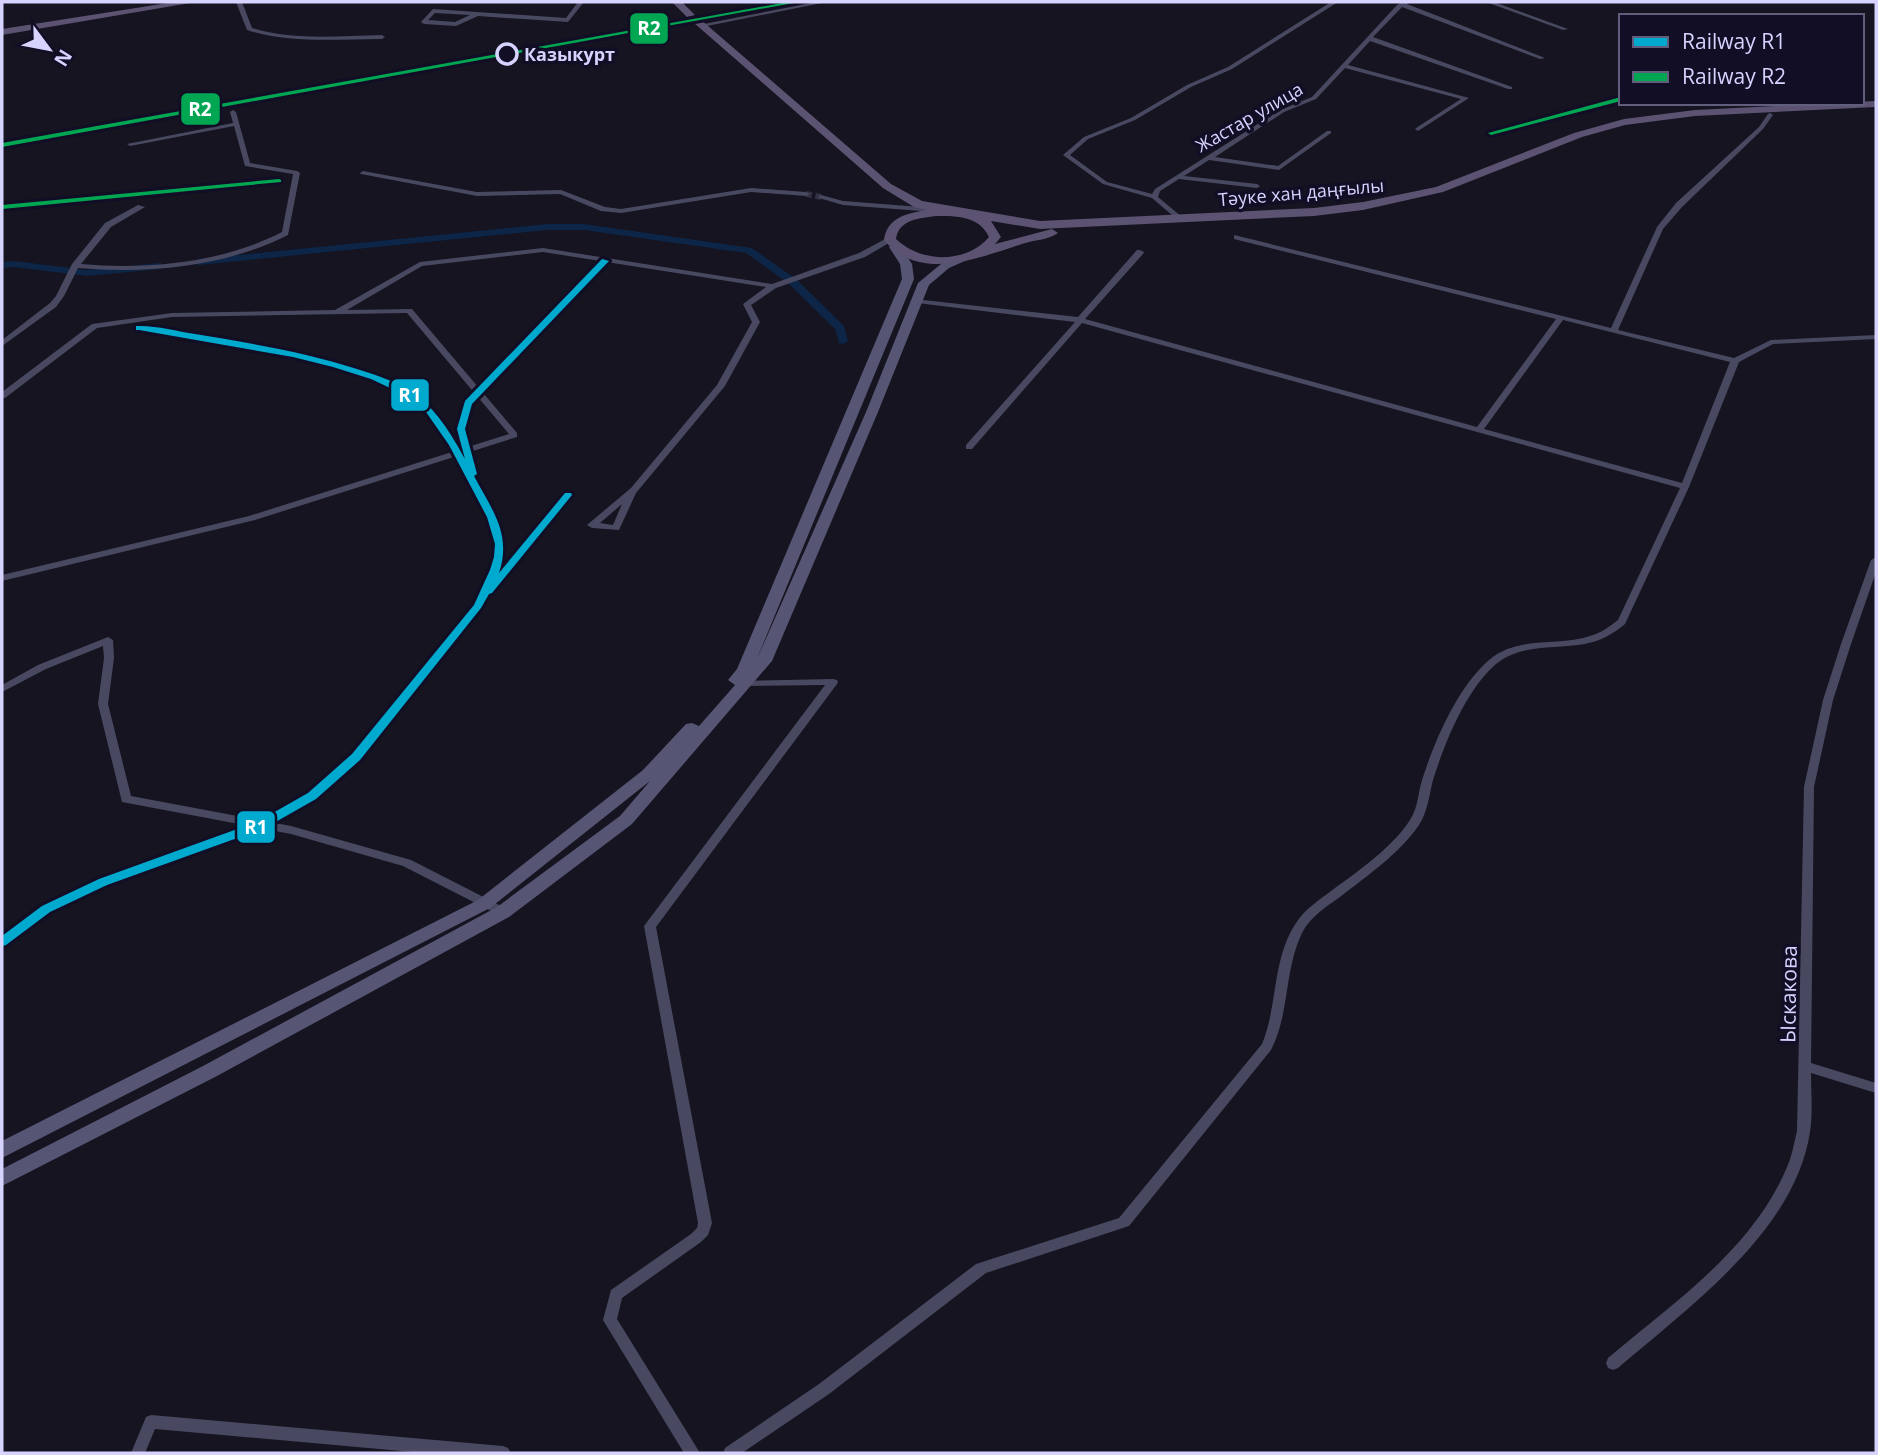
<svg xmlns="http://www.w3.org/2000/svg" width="1878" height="1455" viewBox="0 0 1878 1455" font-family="'Open Sans',sans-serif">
	<rect width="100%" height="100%" fill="#151420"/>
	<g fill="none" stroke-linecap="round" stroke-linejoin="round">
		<!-- canal -->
		<path fill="#0d2547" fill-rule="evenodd" d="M 547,224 L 584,224 L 752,248 L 796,279 L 844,326 L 848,341 L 843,344 L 839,343 L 835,329 L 788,283 L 746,253 L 584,230 L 547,230 L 198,265 L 193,262 L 198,259 Z
			M 14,261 L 87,270 L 160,263 L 165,266 L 160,269 L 87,276 L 14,267 L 2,268 L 2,262 Z"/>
		<!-- street-tunnel -->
		<path stroke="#323141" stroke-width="6" stroke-dasharray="6 3.5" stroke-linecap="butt" d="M 806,194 L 821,197"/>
		<!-- street -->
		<path fill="#484961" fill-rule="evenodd" d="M 236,2 L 242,2 L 252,28 C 293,41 339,36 382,35 L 385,37 L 382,39 C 337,39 290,44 247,30 Z
			M 578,2 L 584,2 L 568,22 L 478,16 L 456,26 L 424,24 L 421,22 L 433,9 L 566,18 ZM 435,13 L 470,15 L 455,22 L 428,20 Z
			M 816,2 L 827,2 L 702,27 L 699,25 Z
			M 1331,2 L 1338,2 L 1232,69 L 1191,87 L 1135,120 L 1088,139 L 1070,155 L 1107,182 L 1152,194 L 1155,189 L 1280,110 L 1312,97 L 1397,5 L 1402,2 L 1409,2 L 1407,4 L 1545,58 L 1540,59 L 1402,7 L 1373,37 L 1512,87 L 1512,89 L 1508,89 L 1370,41 L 1348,65 L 1469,98 L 1418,131 L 1415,129 L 1416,128 L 1461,99 L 1345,68 L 1316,99 L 1284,112 L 1215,157 L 1278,166 L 1327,131 L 1331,131 L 1331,133 L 1279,170 L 1209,160 L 1184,176 L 1257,184 L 1260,186 L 1257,188 L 1179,179 L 1160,191 L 1158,197 L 1182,217 L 1182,221 L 1179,221 L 1152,198 L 1103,184 L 1063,155 L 1084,137 L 1131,118 L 1187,85 L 1228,67 Z
			M 1486,2 L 1494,2 L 1568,29 L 1563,30 Z
			M 233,110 L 236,112 L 250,163 L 297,171 L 300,173 L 288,235 C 225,267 147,274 78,268 L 64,296 L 56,307 L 2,346 L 2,340 L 50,303 L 56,296 L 72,264 L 105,223 L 138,205 L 145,207 L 111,227 L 81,264 C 147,270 222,263 282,232 L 293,174 L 245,166 L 234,126 L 130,146 L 127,144 L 233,123 L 230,112 Z
			M 1770,113 L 1773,115 L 1763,129 L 1682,207 L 1663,229 L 1618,330 L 1734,358 L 1771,340 L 1876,335 L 1876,339 L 1773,344 L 1739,362 L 1689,487 L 1625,624 C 1615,632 1606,638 1593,642 C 1561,651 1524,641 1496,664 C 1466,690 1445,742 1433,780 C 1429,795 1428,811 1419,825 C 1400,853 1367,876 1340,897 C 1326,907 1310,917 1302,933 C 1284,970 1290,1013 1271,1050 L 1129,1226 L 986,1273 L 829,1394 L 742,1453 L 723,1453 L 725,1448 L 819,1384 L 976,1264 L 1119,1218 L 1262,1044 C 1278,1005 1272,959 1296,923 C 1305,909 1319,900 1331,891 C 1357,872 1393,847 1410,820 C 1418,808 1418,793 1422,780 C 1435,740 1457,688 1489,660 C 1518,635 1557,647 1590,636 C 1601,633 1609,627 1618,620 L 1680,488 L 1082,323 L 972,449 L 966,449 L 966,445 L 1075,322 L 917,303 L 913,301 L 914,299 L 1078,317 L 1137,250 L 1140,250 L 1144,252 L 1143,254 L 1085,319 L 1477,427 L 1556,319 L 1234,239 L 1234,235 L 1611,328 L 1657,227 L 1676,203 L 1759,127 L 1768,114 ZM 1563,320 L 1730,362 L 1682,483 L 1484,429 Z
			M 363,171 L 477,192 L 561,190 L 605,207 L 621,209 L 751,188 L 806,192 L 810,194 L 806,196 L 751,192 L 621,213 L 601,211 L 560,194 L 477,196 L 361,174 L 360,173 Z
			M 821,195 L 843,201 L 934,208 L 938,210 L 934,212 L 843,205 L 819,198 L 819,196 Z
			M 887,238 L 894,240 L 865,257 L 776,288 L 751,305 L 760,322 L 725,386 L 636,493 L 619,530 L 592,528 L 587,525 L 631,488 L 717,385 L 752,322 L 743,304 L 766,287 L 543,252 L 422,266 L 347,310 L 412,309 L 517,433 L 517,437 L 255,520 L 2,581 L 2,575 L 249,516 L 509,434 L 407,313 L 172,317 L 97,328 L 5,398 L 2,398 L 2,392 L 92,324 L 172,313 L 335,310 L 420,262 L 543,248 L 772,284 L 859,253 ZM 622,504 L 613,525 L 600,523 Z
			M 1876,557 L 1876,572 L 1851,644 L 1833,700 L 1814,787 L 1811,1063 L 1876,1083 L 1876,1093 L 1811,1073 C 1811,1092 1813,1113 1810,1132 C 1795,1231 1690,1306 1618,1368 L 1613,1370 L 1608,1368 L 1606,1363 L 1608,1358 C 1673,1303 1753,1249 1787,1167 C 1792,1156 1794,1143 1797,1131 L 1804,787 L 1823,700 L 1841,644 L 1871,560 Z
			M 108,637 L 113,640 L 114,658 L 108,704 L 131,796 L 291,826 L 411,860 L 507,909 L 509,912 L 507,915 L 499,915 L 403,866 L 291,834 L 122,802 L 98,704 L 104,658 L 103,646 L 46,669 L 2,692 L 2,685 L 38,665 Z
			M 833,679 L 837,680 L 838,682 L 837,684 L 656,927 L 712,1223 L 708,1235 L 701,1242 L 622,1298 L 617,1319 L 700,1453 L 684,1453 L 603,1320 L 611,1290 L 691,1234 L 697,1228 L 698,1223 L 644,926 L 825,685 L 744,686 L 739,683 L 740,681 Z
			M 151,1415 L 503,1446 L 508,1448 L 511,1453 L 424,1453 L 155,1429 L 145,1453 L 131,1453 L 146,1417 Z"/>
		<!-- secondary -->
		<path fill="#565574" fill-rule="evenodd" d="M 891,245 L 901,247 L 912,264 L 914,279 L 756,661 L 866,412 L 918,283 L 941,264 L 968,254 L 974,257 L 949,268 L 929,285 L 878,412 L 772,661 L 632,824 L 509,917 L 217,1076 L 2,1186 L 2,1169 L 203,1066 L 497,907 L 620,816 L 650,781 L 490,908 L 2,1158 L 2,1141 L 478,900 L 643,770 L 686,724 L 692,723 L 699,726 L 735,685 L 728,680 L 737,669 L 902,279 L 900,264 L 889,247 Z"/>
		<!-- primary -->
		<path fill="#5c5272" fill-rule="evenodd" d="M 174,2 L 196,2 L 2,35 L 2,29 Z
			M 672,2 L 682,2 L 695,15 L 687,17 Z
			M 694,19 L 700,19 L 891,184 L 922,201 L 1040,221 L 1314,208 L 1363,202 L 1436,187 L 1574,133 L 1624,119 L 1695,110 L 1876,101 L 1876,107 L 1695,116 L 1625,125 L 1582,137 L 1443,192 L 1363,210 L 1314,216 L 1040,229 L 991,221 L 1001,237 L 995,244 L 1052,229 L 1058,233 C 1049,240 1033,240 1022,244 C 978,258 920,283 884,240 C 887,217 908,213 927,210 L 914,207 L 883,188 L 694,23 ZM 937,216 C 957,216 979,216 989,237 C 966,264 921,263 896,239 C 899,219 920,218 937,216 Z"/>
		<defs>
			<path id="rail-1" d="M 602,259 L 609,261 L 472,404 L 465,429 L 477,474 L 474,476 C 492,510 512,534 499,573 L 565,493 L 571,493 L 572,495 L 492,593 L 489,594 L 481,608 L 360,760 L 316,799 L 265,828 L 107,885 L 50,912 L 6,945 L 2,946 L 2,936 L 42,906 L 99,879 L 257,822 L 308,793 L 352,754 L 474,605 L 490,570 L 494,557 L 495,544 L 487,517 L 449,445 L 426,412 L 403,394 L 371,379 L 333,367 L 293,357 L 139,330 L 136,330 L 136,326 C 155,325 176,331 195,334 C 249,343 305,352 357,369 C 375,375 396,381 412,392 C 437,410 450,432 465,459 L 457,429 L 465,401 Z"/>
			<path id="rail-2" d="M 788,2 L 799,2 L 2,147 L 2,143 Z
				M 1621,97 L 1621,101 L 1491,135 L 1488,133 Z
				M 279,179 L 281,180 L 281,182 L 2,209 L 2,205 Z"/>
		</defs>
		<!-- rail-1 casing -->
		<use href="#rail-1" stroke="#110e26" stroke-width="6"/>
		<!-- rail-2 casing -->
		<use href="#rail-2" stroke="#110e26" stroke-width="6"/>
		<!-- rail-1 -->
		<use href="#rail-1" fill="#00a9ce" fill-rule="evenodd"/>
		<!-- rail-2 -->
		<use href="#rail-2" fill="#00a651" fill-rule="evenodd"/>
	</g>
	<!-- markers -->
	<circle fill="#110e26" stroke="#d6d3ff" stroke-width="3.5" cx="507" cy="54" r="10"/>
	<g text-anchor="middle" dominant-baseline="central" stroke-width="7" stroke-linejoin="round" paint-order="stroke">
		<!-- far-stop labels -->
		<g font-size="18" font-weight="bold" fill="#d6d3ff" stroke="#110e26" text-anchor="start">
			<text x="524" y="54">Казыкурт</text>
		</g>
		<!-- far-street labels -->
		<g font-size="18" fill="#d6d3ff" stroke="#110e26">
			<text transform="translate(1249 117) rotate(-30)">Жастар улица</text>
			<text transform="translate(1301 192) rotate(-5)">Тәуке хан даңғылы</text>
		</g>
		<!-- street labels -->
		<g font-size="21" fill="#d6d3ff" stroke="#110e26">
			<text transform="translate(1788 994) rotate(-89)">Ыскакова</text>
		</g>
	</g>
	<g stroke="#110e26" stroke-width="2.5">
		<rect x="629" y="12" width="40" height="33" rx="7" fill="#00a651"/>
		<rect x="180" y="92" width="41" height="34" rx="7" fill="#00a651"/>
		<rect x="390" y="378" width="40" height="34" rx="7" fill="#00a9ce"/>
		<rect x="236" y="810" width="40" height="34" rx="7" fill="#00a9ce"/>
	</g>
	<g font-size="19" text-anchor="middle" font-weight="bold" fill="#fff">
		<text x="649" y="35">R2</text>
		<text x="200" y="116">R2</text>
		<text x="410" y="402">R1</text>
		<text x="256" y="834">R1</text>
	</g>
	<!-- border -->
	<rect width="1878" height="1455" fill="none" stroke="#d6d3ff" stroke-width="7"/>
	<!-- legend -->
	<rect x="1619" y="14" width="245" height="91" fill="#110e26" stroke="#605d7d" stroke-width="2"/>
	<rect x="1633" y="37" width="35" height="10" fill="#00a9ce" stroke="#605d7d" stroke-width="2"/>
	<text x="1682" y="49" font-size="21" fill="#d6d3ff">Railway R1</text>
	<rect x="1633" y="72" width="35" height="10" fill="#00a651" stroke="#605d7d" stroke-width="2"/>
	<text x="1682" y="84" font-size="21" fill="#d6d3ff">Railway R2</text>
	<!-- north arrow -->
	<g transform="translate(49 49) rotate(122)" stroke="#110e26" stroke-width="5" paint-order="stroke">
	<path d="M0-5L12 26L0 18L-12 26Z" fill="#d6d3ff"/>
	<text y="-10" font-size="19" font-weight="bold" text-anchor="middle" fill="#d6d3ff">N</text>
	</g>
</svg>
